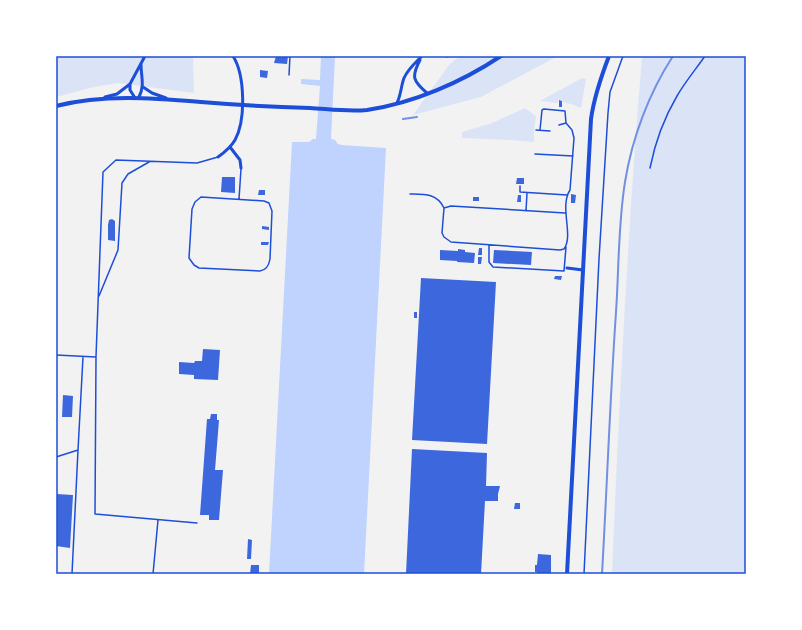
<svg xmlns="http://www.w3.org/2000/svg" width="802" height="630" viewBox="0 0 802 630" font-family="Manrope,sans-serif">
	<rect width="100%" height="100%" fill="#f2f2f2"/>
	<!-- green -->
	<path fill="#dbe4f7" d="M 56,56 L 193,56 L 194,93 L 118,83 L 94,87 L 56,97 Z
		M 460,56 L 558,56 L 481,97 L 413,115 L 449,65 Z
		M 642,56 L 746,56 L 746,574 L 612,574 C 619,401 628,228 642,56 Z
		M 582,78 L 586,79 L 581,108 L 571,104 L 563,102 L 562,100 L 558,100 L 558,103 L 540,101 Z
		M 525,108 L 536,116 L 534,130 L 534,142 L 511,140 L 462,138 L 462,132 L 492,123 Z"/>
	<!-- water -->
	<path fill="#bfd3fe" d="M 321,56 L 335,56 L 331,139 L 335,140 L 338,144 L 341,145 L 386,148 L 364,574 L 269,574 L 292,142 L 309,142 L 313,139 L 316,139 L 320,86 L 301,84 L 301,79 L 320,80 Z"/>
	<!-- building -->
	<path fill="#3d67dc" d="M 276,56 L 288,56 L 287,64 L 274,63 Z
		M 260,70 L 268,71 L 267,78 L 260,77 Z
		M 559,100 L 562,101 L 562,107 L 559,107 Z
		M 222,177 L 235,177 L 235,193 L 221,192 Z
		M 517,178 L 524,178 L 524,184 L 516,184 Z
		M 259,190 L 265,190 L 265,195 L 258,195 Z
		M 571,194 L 576,195 L 575,203 L 571,203 Z
		M 518,195 L 521,195 L 521,202 L 517,202 Z
		M 473,197 L 479,197 L 479,201 L 473,201 Z
		M 112,219 L 115,221 L 115,241 L 108,240 L 108,225 L 109,220 Z
		M 262,226 L 269,227 L 269,230 L 262,229 Z
		M 261,242 L 269,242 L 268,245 L 261,245 Z
		M 479,248 L 482,248 L 482,255 L 478,255 Z
		M 458,249 L 465,250 L 465,252 L 475,253 L 474,263 L 457,262 L 457,261 L 440,260 L 440,250 L 458,251 Z
		M 494,250 L 532,252 L 531,265 L 493,263 Z
		M 478,257 L 482,257 L 481,264 L 478,264 Z
		M 555,276 L 562,276 L 561,280 L 554,279 Z
		M 421,278 L 496,282 L 487,444 L 412,440 Z
		M 414,312 L 417,312 L 417,318 L 414,318 Z
		M 203,349 L 220,350 L 218,380 L 194,379 L 194,375 L 179,374 L 179,362 L 194,363 L 195,361 L 202,361 Z
		M 63,395 L 73,396 L 72,417 L 62,417 Z
		M 211,414 L 217,414 L 217,420 L 219,420 L 215,470 L 223,470 L 219,520 L 209,520 L 209,515 L 200,515 L 207,419 L 210,419 Z
		M 412,449 L 487,453 L 486,486 L 500,486 L 498,494 L 498,501 L 485,501 L 481,574 L 406,574 Z
		M 56,494 L 73,495 L 70,548 L 56,546 Z
		M 515,503 L 520,503 L 520,509 L 514,509 Z
		M 248,539 L 252,540 L 251,559 L 247,559 Z
		M 538,554 L 551,555 L 551,574 L 537,574 L 537,572 L 535,572 L 535,565 L 537,565 Z
		M 251,565 L 259,565 L 259,574 L 250,574 Z"/>
	<g fill="none" stroke-linecap="round" stroke-linejoin="round">
		<!-- path -->
		<path stroke="#1d4ed8" stroke-width="1.5" d="M 650,168 C 655,143 664,118 677,96 C 685,82 696,69 705,56
			M 584,574 L 599,259 L 608,113 L 610,92 L 623,56"/>
		<!-- service -->
		<path stroke="#1d4ed8" stroke-width="1.5" d="M 289,75 L 290,56
			M 559,125 L 566,123
			M 536,130 L 550,131
			M 535,154 L 573,156
			M 520,186 L 520,192 L 567,195
			M 410,194 C 424,194 437,193 444,208 L 442,233 L 444,237 L 451,242 L 560,250 L 564,249 C 574,235 559,207 570,190 L 574,138 L 572,130 L 566,123 L 565,111 L 544,109 L 542,110 L 540,130
			M 201,197 L 264,201 L 269,203 L 272,211 L 270,259 C 269,265 267,270 260,271 L 199,268 L 194,265 L 189,258 L 192,209 L 195,202 Z
			M 239,199 L 241,169
			M 444,208 L 451,206 L 565,213
			M 526,211 L 527,193
			M 489,245 L 489,262 L 493,267 L 564,271 L 566,247
			M 99,296 L 118,250 L 122,183 L 128,174 L 149,162
			M 56,355 L 96,357
			M 56,457 L 78,450 L 83,357
			M 197,523 L 95,514 L 96,357 L 103,172 L 116,160 L 197,163 L 218,157
			M 72,574 L 78,450
			M 153,574 L 158,520"/>
		<!-- minor -->
		<path stroke="#1d4ed8" stroke-width="3" d="M 420,60 C 411,77 413,81 427,93
			M 143,87 L 152,93 L 166,98
			M 105,97 L 117,94 L 130,84
			M 139,97 C 145,85 141,77 141,64
			M 135,98 L 130,90 L 130,84 L 145,56
			M 397,103 C 401,95 401,86 404,78 C 408,69 415,63 422,56
			M 230,147 L 240,160 L 241,168
			M 218,157 C 225,152 231,147 235,140 C 246,120 245,75 233,56
			M 567,268 L 583,270"/>
		<!-- secondary -->
		<path stroke="#1d4ed8" stroke-width="4" d="M 56,106 C 103,94 152,98 201,102 C 237,105 273,107 310,108 C 328,109 348,112 367,110 C 414,103 462,82 501,56
			M 567,574 L 591,119 C 594,97 601,77 609,56"/>
		<!-- rail -->
		<path stroke="#7290e2" stroke-width="2" d="M 447,57 L 448,56
			M 403,119 L 417,117
			M 602,574 C 607,487 610,399 616,312 C 619,269 618,225 625,182 C 632,138 649,93 673,56"/>
	</g>
	<!-- border -->
	<rect width="802" height="630" fill="none" stroke="#ffffff" stroke-width="114"/>
	<rect x="57" y="57" width="688" height="516" fill="none" stroke="#1d4ed8" stroke-width="1.5"/>
</svg>
